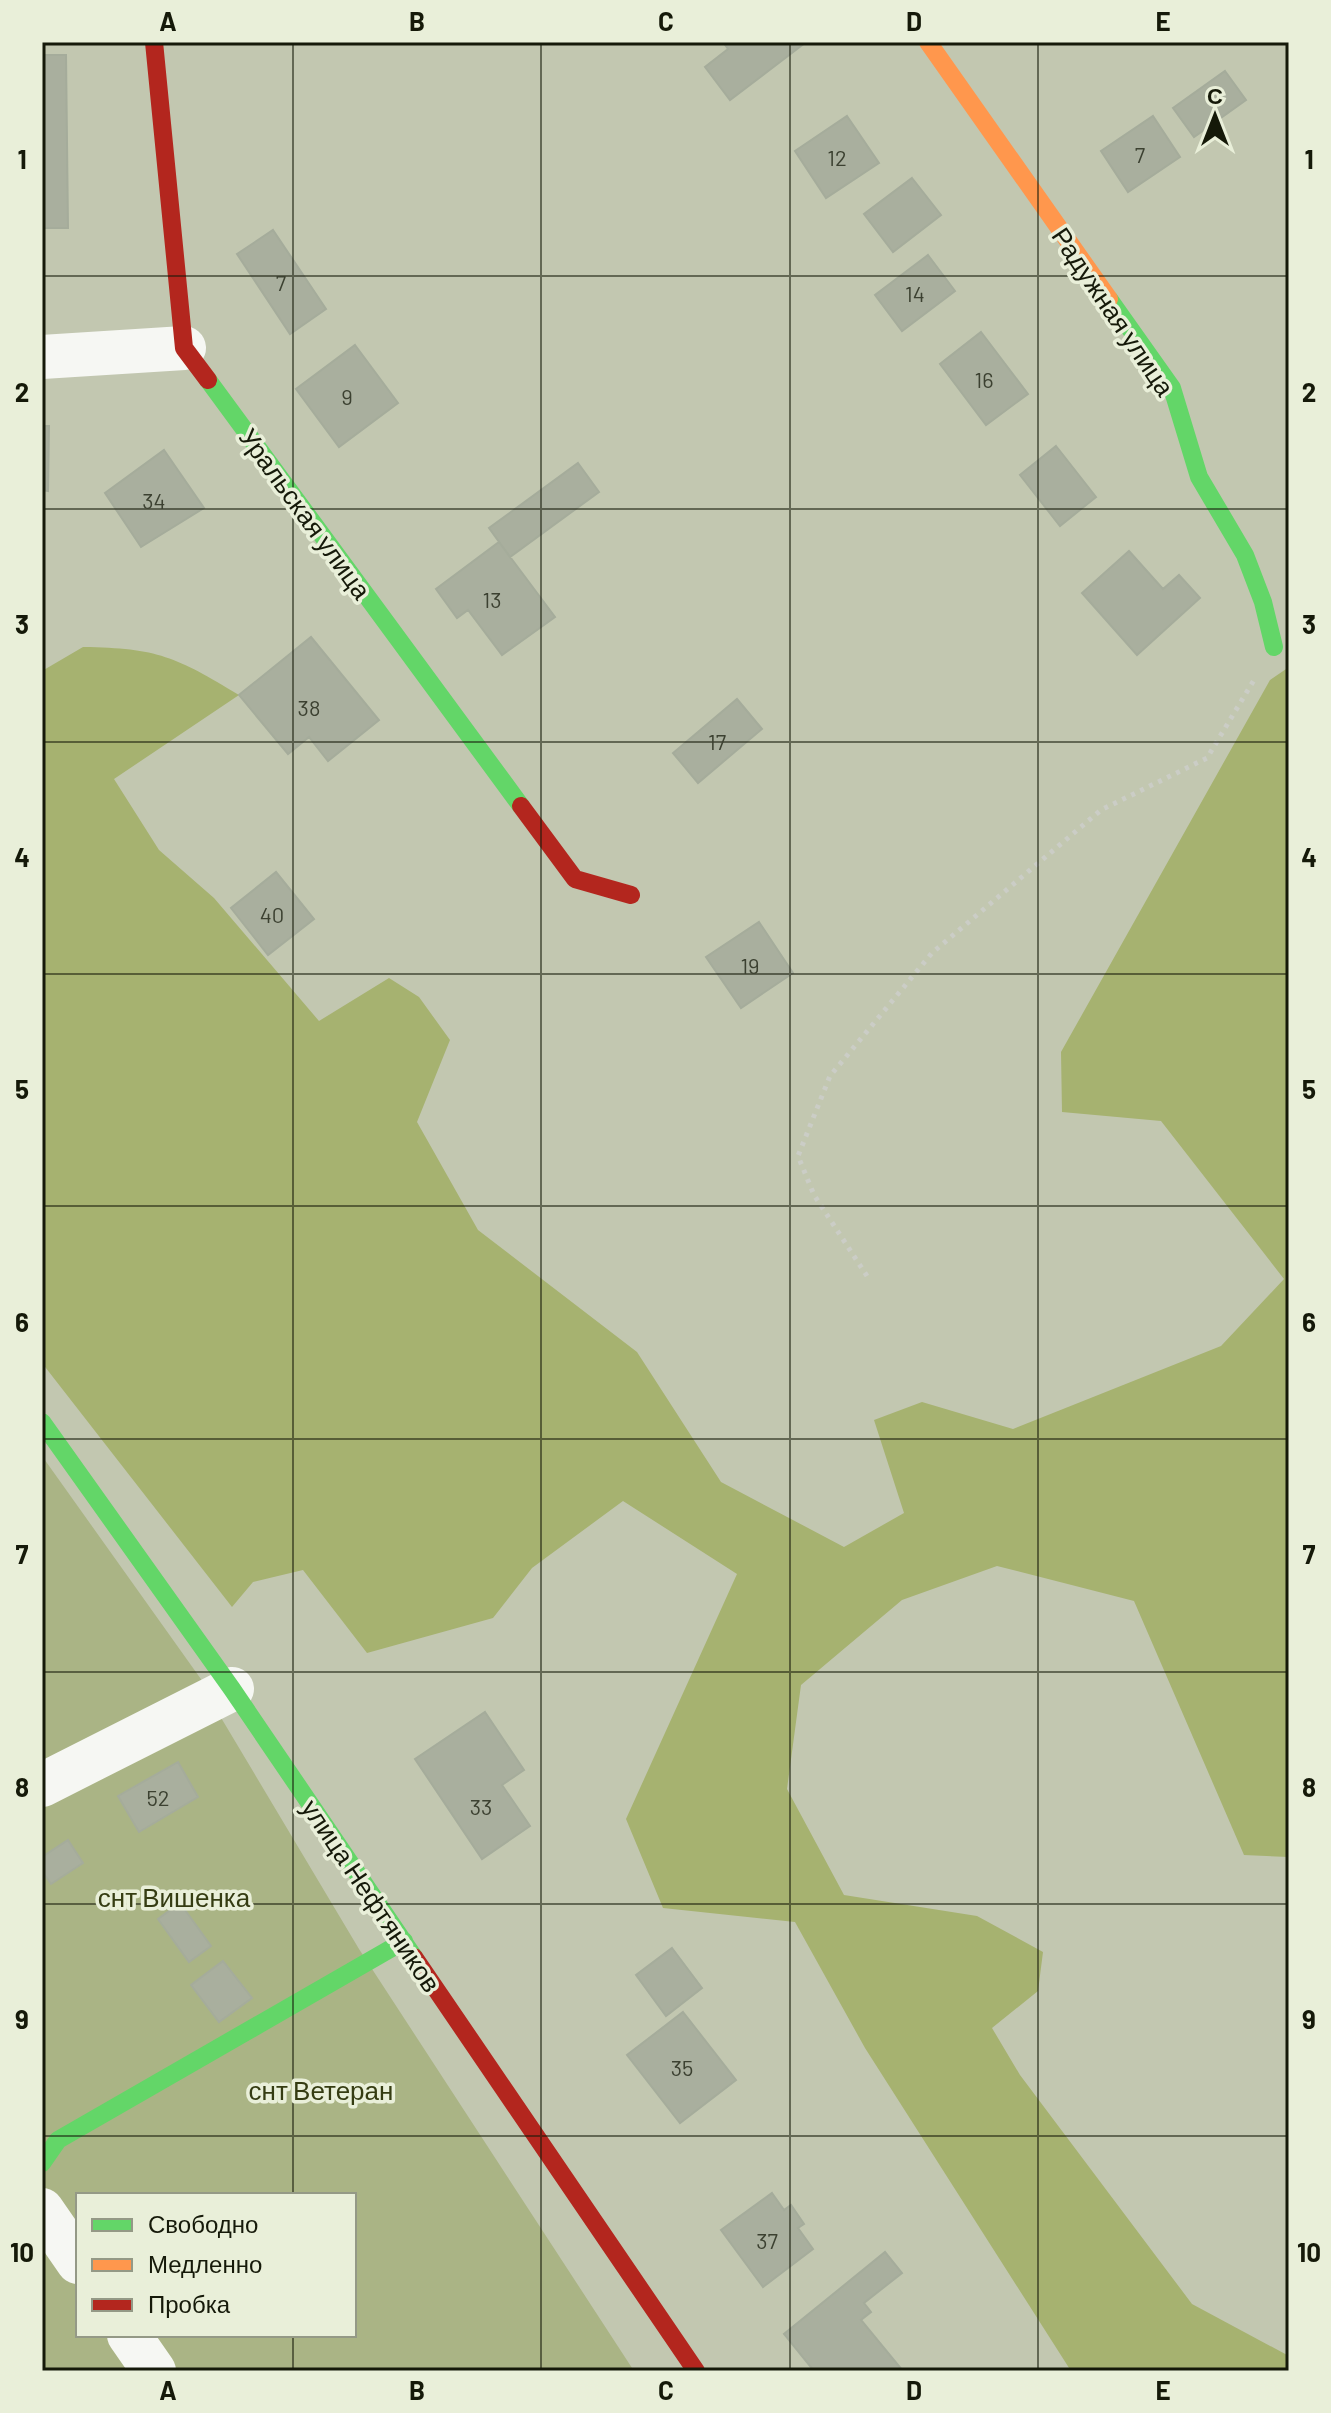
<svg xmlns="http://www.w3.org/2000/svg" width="1331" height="2413" viewBox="0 0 1331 2413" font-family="Barlow,sans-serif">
	<rect width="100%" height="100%" fill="#c2c7b0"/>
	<!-- green -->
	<path fill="#aab485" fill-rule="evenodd" d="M 42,1456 L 208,1689 L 42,1764 Z
		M 220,1716 L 359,1949 L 634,2371 L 42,2371 L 42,1798 ZM 78,2195 L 354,2195 L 354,2335 L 78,2335 Z"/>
	<!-- forest -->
	<path fill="#a6b270" d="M 83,647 C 158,648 176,657 239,695 L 114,779 L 159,850 L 214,898 L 319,1021 L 389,978 L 419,997 L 450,1040 L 417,1122 L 478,1230 L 637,1352 L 721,1482 L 844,1547 L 904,1513 L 874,1420 L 922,1402 L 1013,1429 L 1221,1346 L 1284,1279 L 1161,1121 L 1062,1112 L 1061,1052 L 1270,680 L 1289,667 L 1289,1857 L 1244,1855 L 1134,1601 L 997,1566 L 902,1600 L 801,1685 L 787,1789 L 844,1895 L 977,1916 L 1043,1952 L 1038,1991 L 992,2028 L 1020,2075 L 1192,2304 L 1289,2356 L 1289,2371 L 1071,2371 L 865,2048 L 795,1922 L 663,1908 L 626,1819 L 737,1574 L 623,1501 L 532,1568 L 493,1618 L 367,1653 L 303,1570 L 253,1582 L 232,1607 L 42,1363 L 42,671 Z"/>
	<!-- building -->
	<path fill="#a9af9e" stroke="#a5ac9b" stroke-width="2" d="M 42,42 L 44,55 L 66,55 L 68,228 L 42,228 Z
		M 723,42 L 804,42 L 805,43 L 730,100 L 705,67 L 728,49 Z
		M 1225,71 L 1246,100 L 1194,137 L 1173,108 Z
		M 847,116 L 879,163 L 826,198 L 795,151 Z
		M 1153,116 L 1180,157 L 1128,192 L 1101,151 Z
		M 912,178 L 941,215 L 893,252 L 864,214 Z
		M 273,230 L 326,309 L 290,334 L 237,254 Z
		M 928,255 L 955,291 L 902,331 L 875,295 Z
		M 981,332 L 1028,394 L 986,425 L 940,364 Z
		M 355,345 L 398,403 L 339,447 L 296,389 Z
		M 42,426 L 49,426 L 48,491 L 42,490 Z
		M 1056,446 L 1096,497 L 1060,526 L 1020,475 Z
		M 164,450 L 204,508 L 141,547 L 105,493 Z
		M 578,463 L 599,492 L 510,557 L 489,528 Z
		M 499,542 L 555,617 L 502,655 L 468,610 L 457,618 L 436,589 Z
		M 1129,551 L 1163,589 L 1179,575 L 1200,598 L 1137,655 L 1082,593 Z
		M 311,637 L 379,720 L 328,761 L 309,737 L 288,754 L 239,695 Z
		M 737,699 L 762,729 L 698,783 L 673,753 Z
		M 276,872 L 314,919 L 268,955 L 231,908 Z
		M 759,922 L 793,973 L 741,1008 L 706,957 Z
		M 485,1712 L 524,1770 L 502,1785 L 530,1826 L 482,1859 L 415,1759 Z
		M 178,1762 L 198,1797 L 139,1832 L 118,1796 Z
		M 68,1840 L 83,1863 L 51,1884 L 42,1871 L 42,1857 Z
		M 180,1903 L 211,1946 L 189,1962 L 158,1919 Z
		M 672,1948 L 702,1988 L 666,2016 L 636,1975 Z
		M 223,1961 L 252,1998 L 219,2022 L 191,1985 Z
		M 683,2012 L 736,2080 L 680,2123 L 627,2055 Z
		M 772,2193 L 784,2210 L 791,2205 L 804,2224 L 798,2228 L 813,2249 L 763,2287 L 721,2230 Z
		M 885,2252 L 902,2273 L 864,2303 L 871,2312 L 861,2320 L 903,2371 L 814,2371 L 784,2334 Z"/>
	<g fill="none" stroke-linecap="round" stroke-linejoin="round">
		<!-- path -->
		<path stroke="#cbcdc6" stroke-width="5" stroke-dasharray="4 6" stroke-linecap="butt" d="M 867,1276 L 814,1195 L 798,1156 L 830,1076 L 932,953 L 1101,810 L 1207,758 L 1254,680"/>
		<!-- street -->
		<path stroke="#f6f7f3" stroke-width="44" d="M 42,357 L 184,348
			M 42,1785 L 232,1689
			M 42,2210 L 78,2262
			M 129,2335 L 154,2371"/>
		<!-- fast -->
		<path stroke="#63d668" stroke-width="18" d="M 1109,299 L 1172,388 L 1199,477 L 1245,555 L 1263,602 L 1274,647
			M 208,380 L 521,806
			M 42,1422 L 232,1689 L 414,1957
			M 42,2163 L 58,2140 L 404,1941"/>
		<!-- slow -->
		<path stroke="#ff974d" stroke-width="18" d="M 928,42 L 1109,299"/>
		<!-- jam -->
		<path stroke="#b3261e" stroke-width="18" d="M 154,42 L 184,348 L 208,380
			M 521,806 L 575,879 L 631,895
			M 414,1957 L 696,2371"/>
	</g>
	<!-- grid -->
	<path fill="none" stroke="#151909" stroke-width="2" stroke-opacity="0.55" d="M 293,42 L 293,2195M 541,42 L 541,2371M 790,42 L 790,2371M 1038,42 L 1038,2371M 42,276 L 1289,276M 42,509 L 1289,509M 42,742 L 1289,742M 42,974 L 1289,974M 42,1206 L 1289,1206M 42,1439 L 1289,1439M 42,1672 L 1289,1672M 42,1904 L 1289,1904M 42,2136 L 1289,2136M 293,2335 L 293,2371"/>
	<g text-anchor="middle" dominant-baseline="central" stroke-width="7" stroke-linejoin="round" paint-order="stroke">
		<!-- number labels -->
		<g font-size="22" fill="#3c4131">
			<text x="1140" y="154">7</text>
			<text x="837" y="157">12</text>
			<text x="281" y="282">7</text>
			<text x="915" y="293">14</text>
			<text x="984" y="379">16</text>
			<text x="347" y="396">9</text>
			<text x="154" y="500">34</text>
			<text x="492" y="599">13</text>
			<text x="309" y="707">38</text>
			<text x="717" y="741">17</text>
			<text x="272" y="914">40</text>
			<text x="750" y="965">19</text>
			<text x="158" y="1797">52</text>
			<text x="481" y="1806">33</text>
			<text x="682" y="2067">35</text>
			<text x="767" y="2240">37</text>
		</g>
		<!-- street labels -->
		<g font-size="26" fill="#151909" stroke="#e9efd9">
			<text transform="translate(1114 311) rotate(56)">Радужная улица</text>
			<text transform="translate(306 513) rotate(54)">Уральская улица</text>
			<text transform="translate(372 1895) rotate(56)">улица Нефтяников</text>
		</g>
		<!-- park labels -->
		<g font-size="26" fill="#353c12" stroke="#e9efd9">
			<text x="174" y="1896">снт Вишенка</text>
			<text x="321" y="2089">снт Ветеран</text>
		</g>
	</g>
	<!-- border -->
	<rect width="1331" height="2413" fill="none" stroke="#e9efd9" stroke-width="88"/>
	<!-- legend -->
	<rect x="76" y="2193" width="280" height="144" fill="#e9efd9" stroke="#949986" stroke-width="2"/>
	<rect x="92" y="2219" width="40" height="12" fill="#63d668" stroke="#949986" stroke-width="2"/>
	<text x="148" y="2233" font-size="24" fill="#151909">Свободно</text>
	<rect x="92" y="2259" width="40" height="12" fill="#ff974d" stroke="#949986" stroke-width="2"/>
	<text x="148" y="2273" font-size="24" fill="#151909">Медленно</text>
	<rect x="92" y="2299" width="40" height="12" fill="#b3261e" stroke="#949986" stroke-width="2"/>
	<text x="148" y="2313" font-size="24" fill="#151909">Пробка</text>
	<!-- north arrow -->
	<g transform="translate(1215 116)" stroke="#e9efd9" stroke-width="6" paint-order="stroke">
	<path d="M0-6L14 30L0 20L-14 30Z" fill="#151909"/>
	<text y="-12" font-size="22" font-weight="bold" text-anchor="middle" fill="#151909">С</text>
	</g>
	<rect x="44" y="44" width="1243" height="2325" fill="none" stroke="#151909" stroke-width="3"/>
	<g font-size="26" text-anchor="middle" font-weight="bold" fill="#151909">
		<text x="168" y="31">A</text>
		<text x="417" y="31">B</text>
		<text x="666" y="31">C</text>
		<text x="914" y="31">D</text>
		<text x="1163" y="31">E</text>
		<text x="22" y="169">1</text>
		<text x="1309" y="169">1</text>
		<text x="22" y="402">2</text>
		<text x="1309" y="402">2</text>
		<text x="22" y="634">3</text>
		<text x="1309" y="634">3</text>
		<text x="22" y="867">4</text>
		<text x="1309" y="867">4</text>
		<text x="22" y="1099">5</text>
		<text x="1309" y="1099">5</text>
		<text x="22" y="1332">6</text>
		<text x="1309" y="1332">6</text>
		<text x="22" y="1564">7</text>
		<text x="1309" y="1564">7</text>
		<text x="22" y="1797">8</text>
		<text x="1309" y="1797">8</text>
		<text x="22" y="2029">9</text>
		<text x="1309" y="2029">9</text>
		<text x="22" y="2262">10</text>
		<text x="1309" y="2262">10</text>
		<text x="168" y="2400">A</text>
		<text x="417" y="2400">B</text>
		<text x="666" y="2400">C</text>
		<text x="914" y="2400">D</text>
		<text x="1163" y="2400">E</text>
	</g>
</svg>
